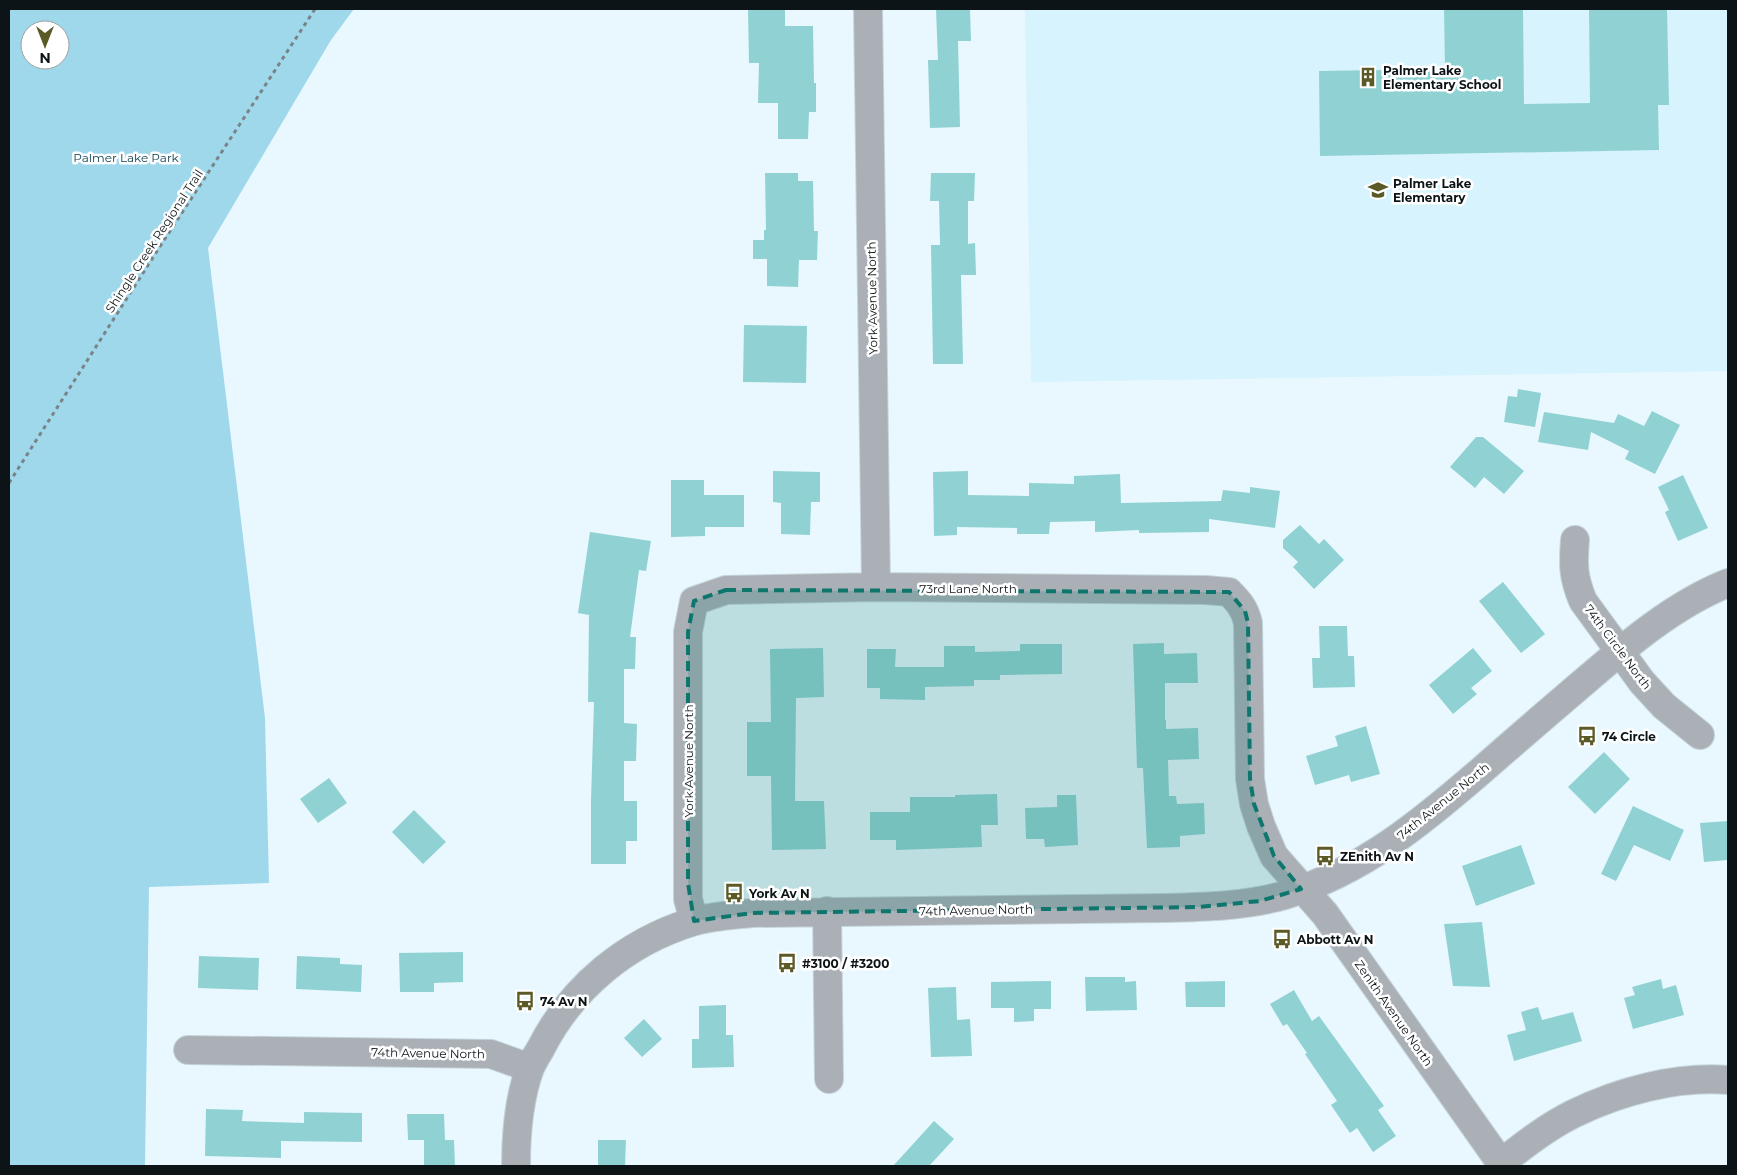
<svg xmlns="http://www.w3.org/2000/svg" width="1737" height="1175" viewBox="0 0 1737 1175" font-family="Montserrat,sans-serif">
	<rect width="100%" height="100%" fill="#e8f8fe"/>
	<!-- built -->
	<path fill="#d6f3fe" d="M 1025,9 L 1728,9 L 1728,371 L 1031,382 Z"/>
	<!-- green -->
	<path fill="#a0d8eb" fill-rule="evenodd" d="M 9,9 L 354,9 L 331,40 L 208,248 L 265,718 L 269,883 L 149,887 L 145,1166 L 9,1166 ZM 30,30 L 60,30 L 60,60 L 30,60 Z"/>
	<!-- building -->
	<path fill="#90d2d3" d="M 748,9 L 785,9 L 785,26 L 813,26 L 814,83 L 816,83 L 816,112 L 809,112 L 808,139 L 778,139 L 778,103 L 758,103 L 759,63 L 749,63 Z
		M 936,9 L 970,9 L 971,41 L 958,41 L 960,127 L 930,128 L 928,60 L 938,60 Z
		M 1444,9 L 1523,9 L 1524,104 L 1590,103 L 1589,9 L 1667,9 L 1669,105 L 1658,105 L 1659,150 L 1320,156 L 1319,71 L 1445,69 Z
		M 765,173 L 798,173 L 798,181 L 813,181 L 814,231 L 818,231 L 817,260 L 799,260 L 798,287 L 767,286 L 767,259 L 753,259 L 753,240 L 764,240 L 764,230 L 766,230 Z
		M 931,173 L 975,173 L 974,201 L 968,201 L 968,244 L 975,243 L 976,275 L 961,275 L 963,364 L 933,364 L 931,245 L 940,245 L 939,201 L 930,201 Z
		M 744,325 L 807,326 L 806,383 L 743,382 Z
		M 1518,389 L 1541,393 L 1535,427 L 1504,422 L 1508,396 L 1517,397 Z
		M 1652,411 L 1680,425 L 1655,474 L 1625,459 L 1629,451 L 1591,432 L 1588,450 L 1538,442 L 1544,412 L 1614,423 L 1618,414 L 1644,426 Z
		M 1476,437 L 1483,437 L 1524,471 L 1504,494 L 1484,477 L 1475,488 L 1450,467 Z
		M 773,471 L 820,472 L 820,502 L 811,502 L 810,535 L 781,534 L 781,503 L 773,502 Z
		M 968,471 L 968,495 L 1029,496 L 1029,483 L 1074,484 L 1074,476 L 1120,474 L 1121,503 L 1221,501 L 1223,490 L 1250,493 L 1250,487 L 1280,491 L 1275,528 L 1209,519 L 1209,532 L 1139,533 L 1139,530 L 1095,532 L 1095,521 L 1050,522 L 1049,534 L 1017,534 L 1017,528 L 957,527 L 957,535 L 934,536 L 933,472 Z
		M 1683,475 L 1708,528 L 1678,541 L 1665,512 L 1669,510 L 1658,487 Z
		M 671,480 L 704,480 L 704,495 L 744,495 L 744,527 L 705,527 L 705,536 L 671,537 Z
		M 1300,525 L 1319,544 L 1324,539 L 1344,560 L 1314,589 L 1293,567 L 1298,562 L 1283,548 L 1283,540 Z
		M 590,532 L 651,541 L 646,571 L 639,570 L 630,637 L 636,637 L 635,669 L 624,669 L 624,723 L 637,724 L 636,761 L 624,761 L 624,801 L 637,801 L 637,841 L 626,841 L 626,864 L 591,864 L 591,801 L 594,702 L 588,702 L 589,615 L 578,613 Z
		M 1503,582 L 1545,634 L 1521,653 L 1479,601 Z
		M 1319,626 L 1347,626 L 1348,656 L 1354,656 L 1355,687 L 1313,688 L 1312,658 L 1320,658 Z
		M 1164,643 L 1164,654 L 1197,653 L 1198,683 L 1165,683 L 1165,720 L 1166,720 L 1166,729 L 1198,728 L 1199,759 L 1168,760 L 1169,796 L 1176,796 L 1177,804 L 1204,803 L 1205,834 L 1180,836 L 1180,847 L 1147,848 L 1143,768 L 1137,768 L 1133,644 Z
		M 1020,644 L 1062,644 L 1062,674 L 1000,675 L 1000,680 L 974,680 L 974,686 L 925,687 L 925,700 L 880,699 L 880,688 L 867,688 L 867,649 L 896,649 L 895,667 L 944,667 L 944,646 L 975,646 L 975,652 L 1020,651 Z
		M 823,648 L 824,697 L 796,698 L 795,801 L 824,801 L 826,849 L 772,850 L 771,776 L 747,776 L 747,722 L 771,722 L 770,649 Z
		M 1473,648 L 1492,671 L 1471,688 L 1477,694 L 1453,714 L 1429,685 Z
		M 1366,726 L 1380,774 L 1351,782 L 1349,775 L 1315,785 L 1306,756 L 1338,746 L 1335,736 Z
		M 1604,752 L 1630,779 L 1595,814 L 1568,787 Z
		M 329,778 L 347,803 L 318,823 L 300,799 Z
		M 997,794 L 998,825 L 981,825 L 982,847 L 896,850 L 896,840 L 870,840 L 870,812 L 910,812 L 910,797 L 955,797 L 955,795 Z
		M 1057,795 L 1076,795 L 1078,845 L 1045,847 L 1044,839 L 1026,839 L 1025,808 L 1057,807 Z
		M 1633,806 L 1684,830 L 1670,861 L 1634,845 L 1616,881 L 1601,874 Z
		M 414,810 L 446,842 L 423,864 L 392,832 Z
		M 1728,821 L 1728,860 L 1704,862 L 1700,823 Z
		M 1521,845 L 1535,884 L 1476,906 L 1462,866 Z
		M 1482,922 L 1490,987 L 1453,986 L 1444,924 Z
		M 463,952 L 463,982 L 434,983 L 434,992 L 400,992 L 399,953 Z
		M 199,956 L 259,958 L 258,990 L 198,988 Z
		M 297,956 L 340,958 L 340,964 L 362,965 L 361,992 L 296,989 Z
		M 1085,977 L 1125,977 L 1125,982 L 1136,981 L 1137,1010 L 1086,1011 Z
		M 1661,979 L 1663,989 L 1676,985 L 1684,1015 L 1633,1029 L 1624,998 L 1635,995 L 1632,987 Z
		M 1051,981 L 1051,1009 L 1034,1009 L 1034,1021 L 1014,1022 L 1014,1008 L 991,1008 L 991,982 Z
		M 1225,981 L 1225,1007 L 1186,1007 L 1185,982 Z
		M 956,987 L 957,1020 L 970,1019 L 972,1056 L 931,1057 L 928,988 Z
		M 1294,990 L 1312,1021 L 1319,1016 L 1384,1106 L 1378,1110 L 1396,1136 L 1373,1152 L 1357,1128 L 1350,1133 L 1331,1105 L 1337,1101 L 1305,1054 L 1307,1053 L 1287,1024 L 1283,1026 L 1270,1004 Z
		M 726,1005 L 726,1035 L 733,1035 L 734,1067 L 692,1068 L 692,1039 L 699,1039 L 699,1006 Z
		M 1538,1007 L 1542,1020 L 1573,1012 L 1582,1041 L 1514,1061 L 1507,1035 L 1526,1030 L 1521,1012 Z
		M 644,1019 L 662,1039 L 642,1057 L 624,1038 Z
		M 206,1109 L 243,1110 L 242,1121 L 304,1123 L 304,1112 L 362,1113 L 362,1142 L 281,1141 L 281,1158 L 205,1156 Z
		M 407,1114 L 444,1114 L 445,1140 L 454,1140 L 455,1166 L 424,1166 L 424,1140 L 408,1140 Z
		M 934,1121 L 954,1139 L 929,1166 L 893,1166 Z
		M 598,1140 L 626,1140 L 625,1166 L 598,1166 Z"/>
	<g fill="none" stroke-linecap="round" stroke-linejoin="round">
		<defs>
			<path id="minor" d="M 868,9 L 876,587
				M 1575,540 C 1573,565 1573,577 1583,601 L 1642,682 L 1664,706 L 1700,735
				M 827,911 L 829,1079
				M 694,921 L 688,899 L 688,632 L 694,601 L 726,590 L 876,587 L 1206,590 L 1229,592 C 1239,602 1245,609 1248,623 L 1250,779 L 1254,804 L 1261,826 L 1274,856 L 1325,914 L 1503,1166
				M 188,1050 L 491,1054 L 530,1068
				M 1501,1163 C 1524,1145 1547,1127 1573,1114 C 1620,1091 1676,1076 1728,1080
				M 516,1166 C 516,1134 519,1098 530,1068 C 533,1061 537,1055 541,1048 C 572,987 627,942 692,922 C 711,916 732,915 752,913 L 1165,908 C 1205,907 1247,906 1285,895 C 1363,871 1422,822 1482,770 C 1516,740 1551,710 1585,681 C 1628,644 1675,604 1728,583"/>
		</defs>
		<!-- minor casing -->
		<use href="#minor" stroke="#c5d4d9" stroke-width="30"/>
		<!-- path -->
		<path stroke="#788488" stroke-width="3" stroke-dasharray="4 4" stroke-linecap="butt" d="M 9,483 L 159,248 L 315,9"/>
		<!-- minor -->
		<use href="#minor" stroke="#aab0b6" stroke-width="28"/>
	</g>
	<!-- marked area -->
	<path fill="#0f766e" fill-opacity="0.2" stroke="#0f766e" stroke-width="4" stroke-dasharray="10 6" stroke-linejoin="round" d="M 726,590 L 1229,592 L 1245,611 L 1248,623 L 1250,779 L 1254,804 L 1274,856 L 1301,889 L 1260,901 L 1199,907 L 752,913 L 694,921 L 688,883 L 688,632 L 694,601 Z"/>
	<!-- icons -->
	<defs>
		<symbol id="building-bare" viewBox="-9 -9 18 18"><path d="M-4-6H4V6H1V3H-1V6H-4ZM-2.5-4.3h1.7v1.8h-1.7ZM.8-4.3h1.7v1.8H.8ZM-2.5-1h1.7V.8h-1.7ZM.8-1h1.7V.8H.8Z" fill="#5b5a27" stroke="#fff" stroke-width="2.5" paint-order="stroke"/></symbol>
		<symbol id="school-bare" viewBox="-9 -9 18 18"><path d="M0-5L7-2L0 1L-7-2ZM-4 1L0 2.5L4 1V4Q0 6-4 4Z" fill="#5b5a27" stroke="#fff" stroke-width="2.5" paint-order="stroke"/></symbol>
		<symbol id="bus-bare" viewBox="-9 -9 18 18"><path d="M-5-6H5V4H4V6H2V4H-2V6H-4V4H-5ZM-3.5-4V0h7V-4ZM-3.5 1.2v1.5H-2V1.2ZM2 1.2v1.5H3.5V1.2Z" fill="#5b5a27" stroke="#fff" stroke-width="2.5" paint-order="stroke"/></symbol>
	</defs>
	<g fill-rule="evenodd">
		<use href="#building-bare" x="1354" y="63" width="28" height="28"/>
		<use href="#school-bare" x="1364" y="176" width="28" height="28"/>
		<use href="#bus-bare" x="1573" y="722" width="28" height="28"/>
		<use href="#bus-bare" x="1311" y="842" width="28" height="28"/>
		<use href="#bus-bare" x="720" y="879" width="28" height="28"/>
		<use href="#bus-bare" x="1268" y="925" width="28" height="28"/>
		<use href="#bus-bare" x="773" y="949" width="28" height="28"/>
		<use href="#bus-bare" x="511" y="987" width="28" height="28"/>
	</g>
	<g text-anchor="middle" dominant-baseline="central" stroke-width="5" stroke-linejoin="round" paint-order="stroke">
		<!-- poi labels -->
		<g font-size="12" font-weight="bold" fill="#0d1417" stroke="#fff" text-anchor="start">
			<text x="1383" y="70">Palmer Lake<tspan x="1383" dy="14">Elementary School</tspan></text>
			<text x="1393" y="183">Palmer Lake<tspan x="1393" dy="14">Elementary</tspan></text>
			<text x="1602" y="736">74 Circle</text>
			<text x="1340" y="856">ZEnith Av N</text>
			<text x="749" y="893">York Av N</text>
			<text x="1297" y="939">Abbott Av N</text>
			<text x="802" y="963">#3100 / #3200</text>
			<text x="540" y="1001">74 Av N</text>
		</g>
		<!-- park labels -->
		<g font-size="12" fill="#0f4351" stroke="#fff">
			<text x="126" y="157">Palmer Lake Park</text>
		</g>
		<!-- street labels -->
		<g font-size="12" fill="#0d1417" stroke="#fff">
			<text transform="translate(154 241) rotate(-57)">Shingle Creek Regional Trail</text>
			<text transform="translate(872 298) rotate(-91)">York Avenue North</text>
			<text x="968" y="588">73rd Lane North</text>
			<text transform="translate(1618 647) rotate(53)">74th Circle North</text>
			<text transform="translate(688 761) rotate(-90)">York Avenue North</text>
			<text transform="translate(1443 801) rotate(-39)">74th Avenue North</text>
			<text transform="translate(976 910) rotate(-1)">74th Avenue North</text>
			<text transform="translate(1394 1013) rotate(55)">Zenith Avenue North</text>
			<text transform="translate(428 1053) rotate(1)">74th Avenue North</text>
		</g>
	</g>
	<!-- border -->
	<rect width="1737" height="1175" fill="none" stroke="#0d1417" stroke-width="20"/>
	<!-- north arrow -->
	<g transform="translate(45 45) rotate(180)"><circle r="24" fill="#ffffff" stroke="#9ea1a2"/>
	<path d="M0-4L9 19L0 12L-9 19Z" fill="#5b5a27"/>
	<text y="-8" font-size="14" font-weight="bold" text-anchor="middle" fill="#0d1417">N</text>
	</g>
</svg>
